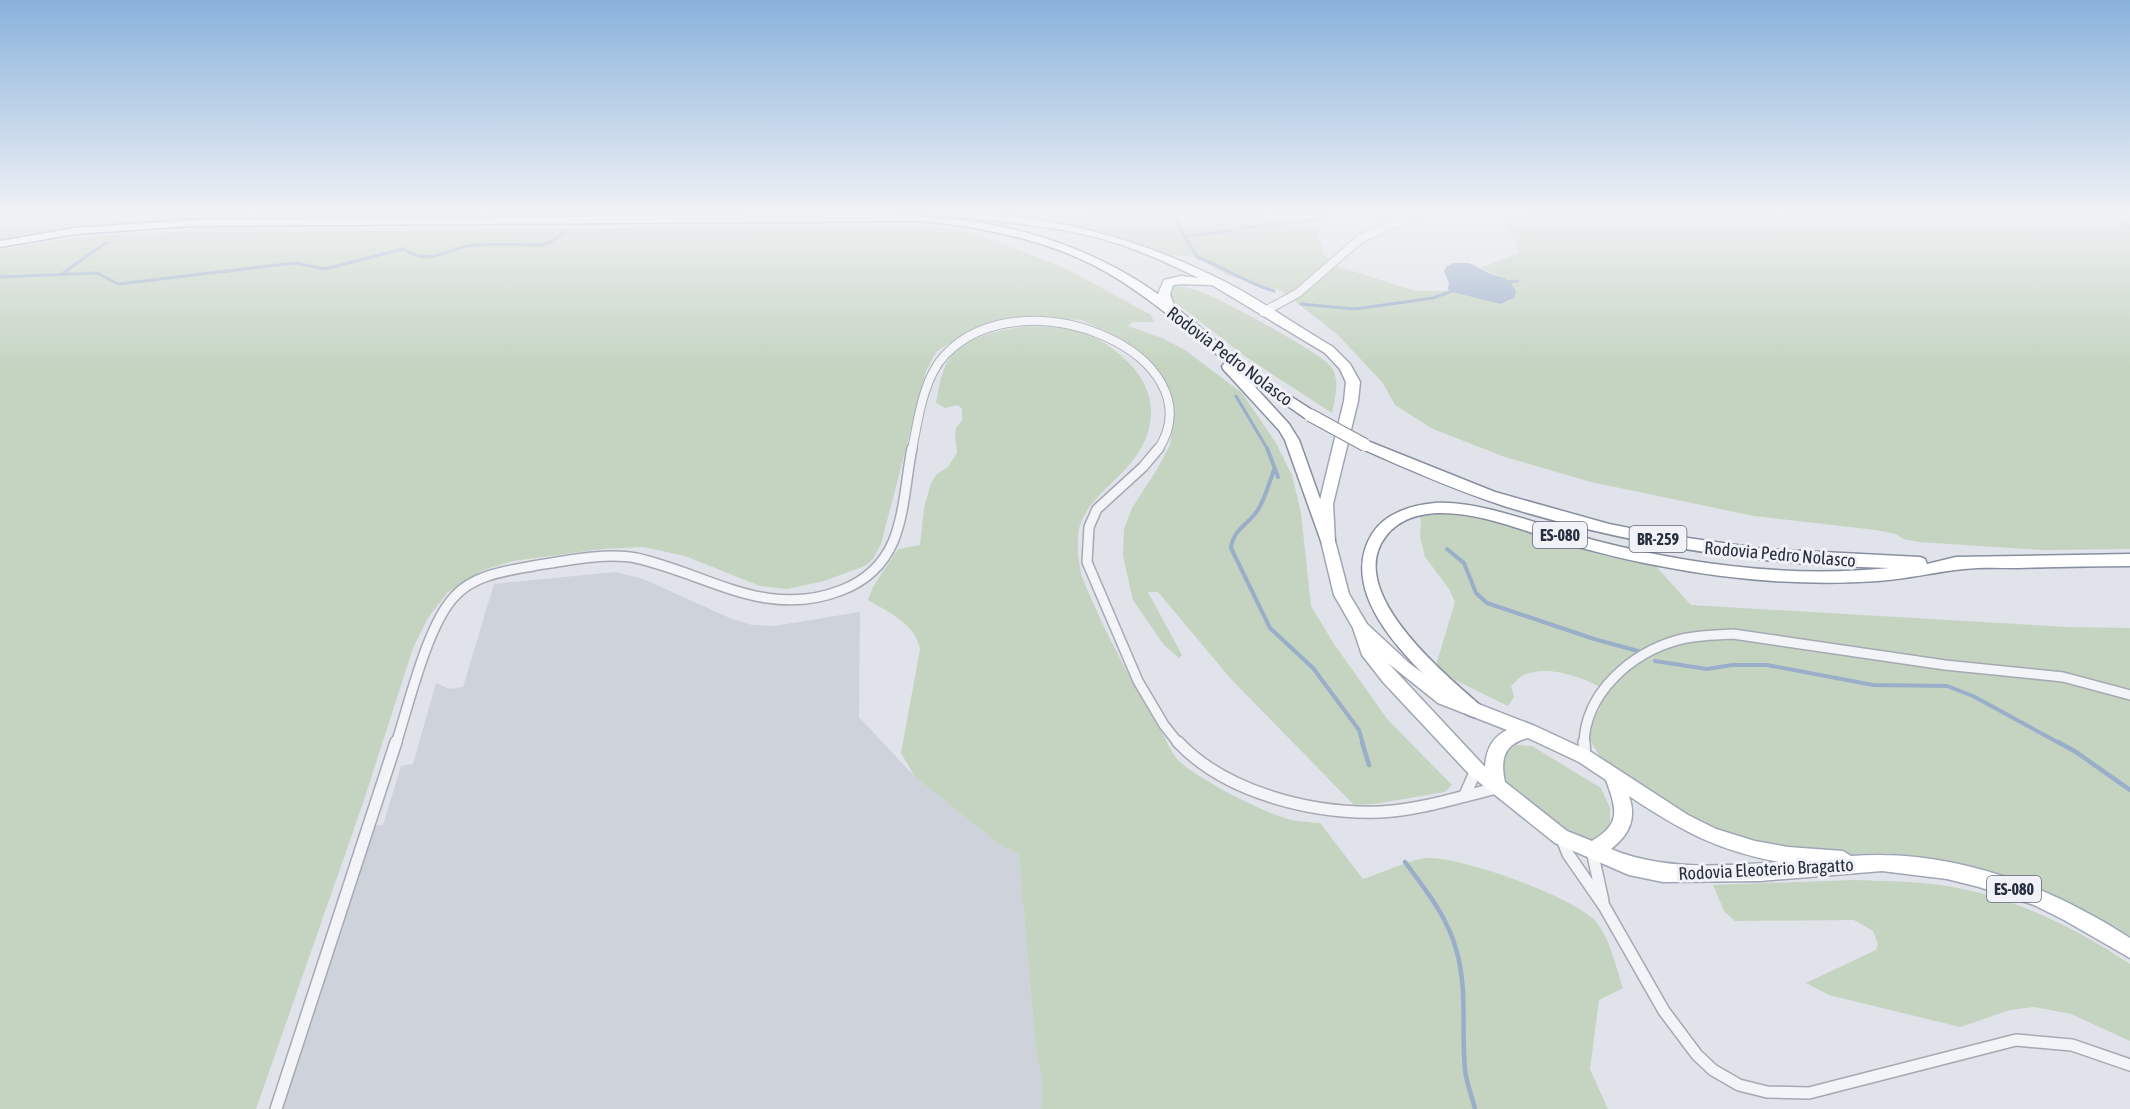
<svg xmlns="http://www.w3.org/2000/svg" width="2130" height="1109" viewBox="0 0 2130 1109" font-family="'Asap Condensed',sans-serif">
	<rect width="100%" height="100%" fill="#e0e3e9"/>
	<!-- built -->
	<path fill="#ced2db" d="M 615,572 L 643,579 L 732,619 L 752,625 L 774,626 L 860,612 L 859,717 L 915,777 L 995,841 L 1019,855 L 1036,1052 L 1042,1080 L 1041,1109 L 277,1109 L 370,826 L 383,825 L 401,766 L 413,764 L 436,683 L 450,689 L 463,687 L 494,584 Z"/>
	<!-- green -->
	<path fill="#c4d4c1" d="M 0,213 L 699,213 L 172,220 C 114,223 57,228 0,239 Z
		M 1088,213 L 1328,213 L 1318,235 L 1324,255 L 1337,266 L 1415,291 L 1451,291 L 1501,304 L 1510,301 L 1516,292 L 1504,278 L 1480,268 L 1520,253 L 1506,223 L 1527,213 L 2130,213 L 2130,549 L 2042,550 L 1919,542 L 1903,539 L 1896,534 L 1876,530 L 1754,516 L 1591,482 L 1505,457 L 1433,429 L 1395,405 L 1383,383 L 1338,335 L 1282,291 L 1227,275 L 1196,257 L 1157,254 L 1069,223 Z
		M 903,225 L 947,228 L 979,235 L 1067,269 L 1151,315 L 1154,322 L 1133,322 L 1128,326 L 1162,338 L 1185,350 L 1242,393 L 1276,443 L 1292,475 L 1301,513 L 1311,606 L 1334,644 L 1388,720 L 1452,785 L 1445,792 L 1374,804 L 1354,805 L 1231,679 L 1158,592 L 1148,592 L 1182,655 L 1179,658 L 1164,645 L 1133,600 L 1123,556 L 1124,529 L 1132,508 L 1156,471 L 1170,445 L 1171,437 L 1165,388 L 1142,356 L 1112,334 L 1081,320 L 1041,317 L 1000,321 L 964,334 L 936,352 L 926,371 L 881,544 L 873,559 L 865,566 L 824,581 L 787,589 L 760,586 L 685,556 L 644,547 L 602,549 L 513,561 L 483,570 L 447,593 L 428,618 L 413,648 L 363,803 L 256,1109 L 0,1109 L 0,250 C 87,231 175,231 263,232 Z
		M 1173,286 C 1184,286 1194,289 1204,293 C 1223,300 1325,355 1332,368 C 1340,382 1335,398 1332,413 L 1246,357 L 1168,297 Z
		M 1027,326 C 1071,327 1097,331 1129,363 C 1142,376 1151,394 1151,411 C 1151,473 1080,490 1078,537 C 1077,550 1079,569 1084,582 C 1105,633 1133,684 1161,731 C 1167,741 1172,755 1180,762 C 1202,781 1260,811 1288,819 C 1298,822 1310,822 1320,823 L 1363,879 C 1379,874 1413,858 1428,858 C 1462,857 1579,898 1598,924 C 1611,942 1616,968 1623,988 L 1599,1000 L 1590,1069 L 1608,1109 L 1041,1109 L 1042,1080 L 1036,1052 L 1019,855 L 995,841 L 915,777 L 901,753 L 920,649 C 915,623 888,612 868,600 L 873,587 L 898,549 L 920,545 L 924,508 L 931,483 L 937,474 L 948,467 L 957,453 L 955,435 L 956,428 L 962,420 L 962,409 L 958,405 L 945,408 L 936,403 C 939,388 941,370 950,358 C 967,335 1001,330 1027,326 Z
		M 1416,509 L 1472,511 L 1651,561 L 1691,605 L 2067,627 L 2130,628 L 2130,936 L 2077,907 L 2017,879 L 1950,863 L 1888,853 L 1807,856 L 1755,850 L 1614,777 L 1592,744 L 1588,733 L 1588,722 L 1599,710 L 1604,698 L 1598,686 C 1580,676 1542,664 1522,676 C 1518,678 1515,683 1511,686 L 1514,697 L 1508,706 L 1455,680 L 1436,665 L 1455,602 L 1449,589 L 1425,557 L 1420,537 L 1421,520 Z
		M 1506,744 L 1532,746 L 1601,788 L 1610,808 L 1610,826 L 1597,839 L 1568,839 L 1491,778 Z
		M 1853,880 C 1882,881 1912,881 1941,885 C 2009,895 2073,926 2130,964 L 2130,1041 L 2071,1014 L 2034,1007 L 2010,1010 L 1960,1027 L 1829,995 L 1806,983 L 1876,950 L 1878,944 L 1873,931 L 1854,920 L 1735,921 L 1724,911 L 1713,885 Z"/>
	<!-- water -->
	<path fill="#9aaeca" d="M 1454,263 L 1469,263 L 1491,274 L 1504,278 L 1511,283 L 1516,292 L 1514,298 L 1501,304 L 1452,292 L 1448,289 L 1449,283 L 1444,271 L 1447,266 Z"/>
	<g fill="none" stroke-linecap="round" stroke-linejoin="round">
		<!-- stream-far2 -->
		<path stroke="#9aaeca" stroke-width="3" d="M 1174,213 C 1178,230 1189,242 1197,257 C 1224,267 1246,283 1274,291
			M 1700,213 L 1718,213
			M 2102,213 L 2130,227
			M 126,216 L 128,213
			M 1242,228 L 1319,219 L 1325,213
			M 1187,236 L 1230,231
			M 63,273 L 107,242
			M 0,277 L 97,273 L 118,284 L 295,263 L 325,269 L 403,249 C 434,268 445,247 475,245 C 497,243 520,245 542,245 L 551,242 L 565,232
			M 1507,282 L 1518,281
			M 1301,304 L 1355,309 L 1433,298 L 1455,290
			M 1236,396 L 1268,450"/>
		<!-- stream-far1 -->
		<path stroke="#9aaeca" stroke-width="4" d="M 1267,448 L 1278,477
			M 1274,470 C 1269,483 1264,503 1255,514 C 1245,526 1233,531 1231,548 L 1270,628 L 1313,668 L 1359,730 L 1363,744
			M 1447,549 L 1464,563 L 1476,593 L 1487,603 L 1594,639 L 1638,651
			M 1655,661 L 1707,669 L 1732,665 L 1767,665 L 1873,685 L 1947,686 L 1973,696 L 2061,744"/>
		<!-- stream -->
		<path stroke="#9aaeca" stroke-width="4.5" d="M 1362,742 L 1369,765
			M 2058,742 L 2076,752 L 2130,790
			M 1405,862 C 1425,889 1447,916 1456,949 C 1468,989 1461,1028 1465,1069 C 1466,1082 1472,1096 1475,1109"/>
		<defs>
			<path id="minor-far2" d="M 1263,312 L 1298,293 L 1360,239 L 1415,214
				M 912,450 C 918,420 923,378 945,355 C 1023,272 1219,355 1158,450"/>
			<path id="minor-far1" d="M 1159,448 L 1143,467 L 1097,509 L 1089,527 L 1087,562 L 1138,681 L 1164,725 L 1179,744
				M 396,744 C 409,704 427,626 454,597 C 473,575 505,571 533,566 C 563,561 607,552 636,558 C 708,574 766,620 842,590 C 865,581 883,565 893,542 C 905,513 906,478 912,448
				M 1584,744 C 1585,693 1631,653 1678,640 C 1695,635 1715,635 1733,634 L 1945,665 L 2063,677 L 2130,695"/>
			<path id="minor" d="M 1178,742 C 1226,793 1312,814 1380,812 C 1420,810 1459,797 1497,788
				M 1584,742 L 1585,757
				M 1465,795 L 1476,770
				M 1561,837 L 1568,854 L 1604,906 L 1664,1011 L 1697,1055 L 1713,1070 L 1739,1085 L 1767,1092 L 1809,1093 L 2016,1040 L 2072,1045 L 2130,1065
				M 1592,851 L 1603,901
				M 276,1109 L 396,742"/>
			<path id="primary" d="M 797,213 L 849,213 L 843,216 L 798,219 L 792,216 Z
				M 941,213 C 1034,212 1124,233 1207,273 C 1251,293 1292,323 1333,347 L 1350,364 L 1360,382 L 1358,401 L 1333,504 L 1335,541 L 1349,594 L 1367,624 L 1409,663 L 1450,693 L 1535,726 L 1591,752 L 1688,815 L 1716,829 L 1755,841 L 1788,847 L 1843,851 L 1851,856 C 1950,848 2048,885 2130,938 L 2130,958 L 2064,920 L 2034,905 L 1979,887 L 1947,879 L 1882,871 L 1760,881 L 1663,882 L 1629,875 L 1555,843 L 1470,775 L 1383,682 L 1362,655 L 1353,628 L 1334,595 L 1321,541 L 1319,504 L 1344,401 L 1346,382 L 1340,369 L 1325,353 L 1212,285 L 1181,284 L 1173,285 L 1170,294 L 1175,309 L 1173,312 L 1165,312 L 1158,294 L 1164,280 L 1181,276 L 1199,278 C 1178,268 1157,258 1136,250 C 1076,227 1010,222 947,216 ZM 1388,663 L 1438,703 L 1507,730 C 1492,737 1486,750 1485,767 ZM 1528,738 L 1579,762 L 1606,780 C 1617,810 1621,824 1592,841 L 1567,831 L 1505,782 C 1500,759 1504,744 1528,738 ZM 1629,796 C 1682,831 1716,850 1779,862 C 1724,866 1663,871 1611,849 C 1629,835 1637,819 1629,796 Z"/>
			<path id="trunk" d="M 781,215 C 907,215 1008,208 1123,272 C 1167,296 1204,332 1243,363 C 1265,381 1291,396 1315,412 L 1317,415 L 1315,418 L 1305,418 L 1246,377 L 1289,424 L 1299,440 L 1335,541 L 1333,545 L 1323,545 L 1321,541 L 1285,440 L 1279,430 L 1223,369 L 1222,366 L 1226,362 C 1191,333 1156,303 1118,279 C 1060,242 989,228 922,221 L 190,226 L 75,234 L 0,247 L 0,241 L 75,228 L 190,220 Z
				M 1365,440 L 1495,492 L 1609,524 L 1660,534 L 1764,549 L 1920,557 L 1925,559 L 1927,564 L 1956,557 L 2130,554 L 2130,566 C 2093,566 2055,567 2018,568 C 2000,568 1982,567 1964,569 C 1935,572 1907,579 1878,581 C 1805,586 1731,580 1660,566 C 1626,560 1593,551 1560,542 C 1514,528 1424,488 1386,536 C 1343,591 1445,674 1480,705 L 1482,710 L 1480,715 L 1474,717 L 1468,715 C 1425,676 1332,600 1372,534 C 1385,513 1412,505 1435,503 C 1482,500 1550,529 1597,541 C 1691,565 1792,578 1889,568 C 1758,565 1629,545 1504,506 C 1455,490 1407,469 1360,448 L 1358,445 Z"/>
		</defs>
		<!-- minor-far2 casing -->
		<use href="#minor-far2" stroke="#a5a9b3" stroke-width="10"/>
		<!-- minor-far1 casing -->
		<use href="#minor-far1" stroke="#a5a9b3" stroke-width="12"/>
		<!-- minor casing -->
		<use href="#minor" stroke="#a5a9b3" stroke-width="14"/>
		<!-- primary casing -->
		<use href="#primary" stroke="#9fa6b5" stroke-width="3"/>
		<!-- trunk casing -->
		<use href="#trunk" stroke="#878fa0" stroke-width="3"/>
		<!-- minor-far2 -->
		<use href="#minor-far2" stroke="#f3f4f8" stroke-width="8"/>
		<!-- minor-far1 -->
		<use href="#minor-far1" stroke="#f3f4f8" stroke-width="9"/>
		<!-- minor -->
		<use href="#minor" stroke="#f3f4f8" stroke-width="11"/>
		<!-- primary -->
		<use href="#primary" fill="#fff" fill-rule="evenodd"/>
		<!-- trunk -->
		<use href="#trunk" fill="#fff" fill-rule="evenodd"/>
		<defs>
			<path id="trunk-bridge" d="M 1310,415 L 1365,445"/>
		</defs>
		<!-- trunk-bridge casing -->
		<use href="#trunk-bridge" stroke="#878fa0" stroke-width="14" stroke-linecap="butt"/>
		<!-- trunk-bridge -->
		<use href="#trunk-bridge" stroke="#fff" stroke-width="12"/>
	</g>
	<!-- sky -->
	<linearGradient id="sky" x2="0" y2="1"><stop stop-color="#89b2dc"/><stop offset="0.58" stop-color="#f1f2f5"/><stop offset="1" stop-color="#f1f2f5" stop-opacity="0"/></linearGradient>
	<rect width="2130" height="368" fill="url(#sky)"/>
	<g text-anchor="middle" dominant-baseline="central" stroke-width="6" stroke-linejoin="round" paint-order="stroke">
		<!-- shield labels -->
		<g fill="#f0f2f7" stroke="#646a78" stroke-width="1.5">
			<rect x="1533" y="522" width="54" height="26" rx="4.5"/>
			<rect x="1629.5" y="526" width="57" height="26" rx="4.5"/>
			<rect x="1987" y="876" width="54" height="26" rx="4.5"/>
		</g>
		<g font-size="16" font-weight="bold" fill="#282f41">
			<text x="1560" y="535">ES-080</text>
			<text x="1658" y="539">BR-259</text>
			<text x="2014" y="889">ES-080</text>
		</g>
		<!-- street labels -->
		<g font-size="18" fill="#282f41" stroke="#f0f2f7">
			<text transform="translate(1230 356) rotate(37)">Rodovia Pedro Nolasco</text>
			<text transform="translate(1780 554) rotate(5)">Rodovia Pedro Nolasco</text>
			<text transform="translate(1766 869) rotate(-3)">Rodovia Eleoterio Bragatto</text>
		</g>
	</g>
</svg>
